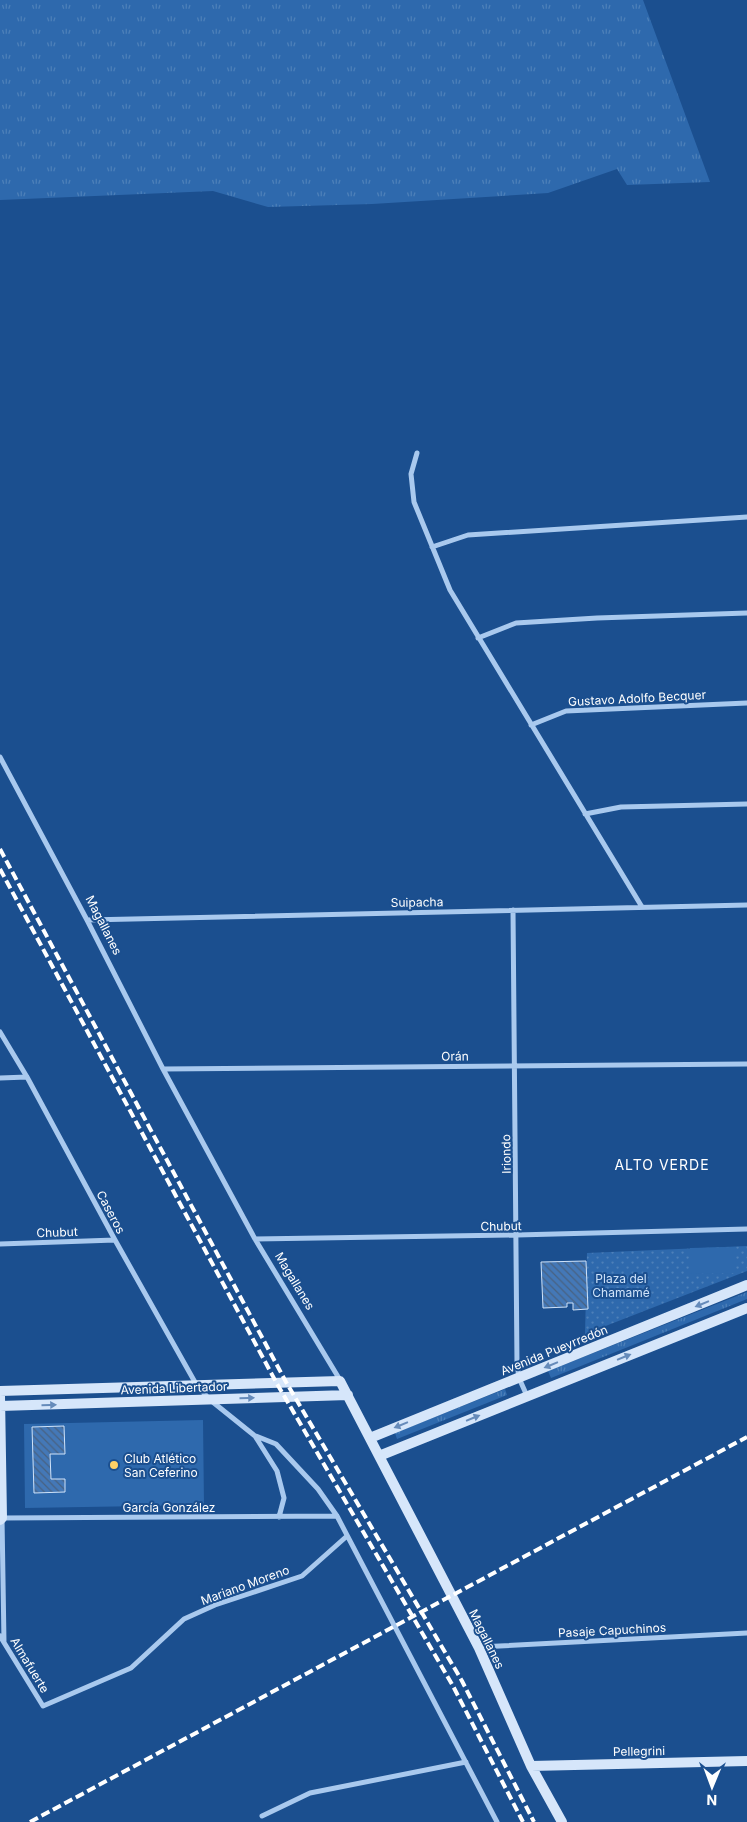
<svg xmlns="http://www.w3.org/2000/svg" width="747" height="1822" viewBox="0 0 747 1822" font-family="Inter,sans-serif">
	<defs>
		<pattern id="grass-tufts" width="24" height="20" patternUnits="userSpaceOnUse" patternTransform="scale(1.25)"><rect width="24" height="20" fill="#2e69ad"/><path d="M3 7l-1-3M5 7V3M7 7l1-3M15 17l-1-3M17 17v-4M19 17l1-3" fill="none" stroke="#4d80b9"/></pattern>
		<pattern id="park-dots" width="8" height="8" patternUnits="userSpaceOnUse" patternTransform="scale(1.25)"><rect width="8" height="8" fill="#2e69ad"/><path d="M2 2h.1M6 6h.1" fill="none" stroke="#4d80b9" stroke-width="1.8" stroke-linecap="round"/></pattern>
		<pattern id="building-back-hatch" width="6" height="6" patternUnits="userSpaceOnUse" patternTransform="scale(1.25)"><rect width="6" height="6" fill="#4478b7"/><path d="M-1 5l2 2M0 0l6 6M5-1l2 2" fill="none" stroke="#486282"/></pattern>
	</defs>
	<rect width="100%" height="100%" fill="#1b4f8f"/>
	<!-- grass -->
	<path fill="url(#grass-tufts)" d="M 0,0 L 643,0 L 710,182 L 627,185 L 617,169 L 548,193 L 372,204 L 268,207 L 213,191 L 0,200 Z
		M 747,1292 L 747,1299 L 551,1378 L 548,1371 Z
		M 505,1389 L 507,1395 L 397,1439 L 395,1433 Z"/>
	<!-- park -->
	<path fill="url(#park-dots)" d="M 747,1246 L 747,1271 L 585,1334 L 587,1253 Z"/>
	<!-- garden -->
	<path fill="#2e69ad" d="M 734,1247 L 734,1273 L 690,1274 L 690,1248 Z
		M 203,1420 L 204,1505 L 25,1508 L 24,1424 Z"/>
	<!-- building -->
	<path fill="url(#building-back-hatch)" stroke="#cfe3fa" d="M 586,1261 L 588,1309 L 573,1310 L 573,1303 L 567,1303 L 567,1307 L 543,1308 L 541,1262 Z
		M 64,1426 L 65,1454 L 50,1454 L 51,1479 L 65,1479 L 65,1492 L 34,1493 L 32,1427 Z"/>
	<g fill="none" stroke-linecap="round" stroke-linejoin="round">
		<!-- street -->
		<path stroke="#a9c9ee" stroke-width="5" d="M 417,453 L 411,474 L 414,502 L 450,590 L 642,907
			M 432,547 L 468,535 L 747,517
			M 478,638 L 516,623 L 597,618 L 747,613
			M 531,725 L 566,711 L 747,703
			M 0,757 L 87,920 L 163,1069 L 255,1239 L 340,1380
			M 585,814 L 621,807 L 747,804
			M 513,910 L 517,1364 L 519,1378 L 527,1396
			M 87,920 L 747,905
			M 0,1032 L 27,1077 L 115,1240 L 196,1384 L 209,1399 L 255,1436 L 277,1471 L 284,1498 L 279,1517
			M 163,1069 L 747,1064
			M 0,1078 L 27,1077
			M 255,1239 L 517,1235 L 747,1229
			M 0,1244 L 115,1240
			M 256,1436 L 276,1444 L 318,1489 L 337,1516 L 497,1822
			M 0,1636 L 43,1706 L 131,1668 L 184,1619 L 215,1605 L 302,1576 L 347,1536
			M 4,1642 L 2,1518 L 337,1516
			M 479,1647 L 747,1633
			M 262,1816 L 310,1793 L 466,1762"/>
		<!-- secondary -->
		<path stroke="#d6e6fa" stroke-width="10" d="M 0,1391 L 340,1381 L 479,1648 L 531,1766 L 562,1822
			M 0,1396 L 2,1518 L 0,1520
			M 0,1406 L 348,1395
			M 370,1438 L 747,1285
			M 379,1456 L 747,1308
			M 531,1766 L 747,1761"/>
		<!-- rail -->
		<path stroke="#fff" stroke-width="4" stroke-dasharray="9 4" stroke-linecap="butt" d="M 0,849 L 286,1382 L 462,1681 L 534,1822
			M 0,869 L 276,1382 L 453,1686 L 523,1822
			M 30,1822 L 747,1437"/>
	</g>
	<!-- one-way arrows -->
	<defs><path id="oneway-solid" d="M-6-.8H1V-3.2L6.5 0L1 3.2V.8H-6Z" transform="scale(1.25)"/></defs>
	<g fill="#668bba">
		<use href="#oneway-solid" transform="translate(702 1304) rotate(158)"/>
		<use href="#oneway-solid" transform="translate(624 1357) rotate(-22)"/>
		<use href="#oneway-solid" transform="translate(551 1365) rotate(158)"/>
		<use href="#oneway-solid" transform="translate(247 1398) rotate(-2)"/>
		<use href="#oneway-solid" transform="translate(49 1405) rotate(-2)"/>
		<use href="#oneway-solid" transform="translate(473 1418) rotate(-22)"/>
		<use href="#oneway-solid" transform="translate(401 1425) rotate(158)"/>
	</g>
	<!-- markers -->
	<circle fill="#ffd166" stroke="#1b4f8f" stroke-width="2" cx="114" cy="1465" r="5"/>
	<g text-anchor="middle" dominant-baseline="central" stroke-width="4" stroke-linejoin="round" paint-order="stroke">
		<!-- street labels -->
		<g font-size="12" fill="#fff" stroke="#1b4f8f">
			<text transform="translate(637 698) rotate(-3)">Gustavo Adolfo Becquer</text>
			<text transform="translate(417 902) rotate(-1)">Suipacha</text>
			<text transform="translate(104 925) rotate(63)">Magallanes</text>
			<text transform="translate(455 1056) rotate(-1)">Orán</text>
			<text transform="translate(506 1154) rotate(-91)">Iriondo</text>
			<text transform="translate(111 1212) rotate(62)">Caseros</text>
			<text transform="translate(501 1226) rotate(-1)">Chubut</text>
			<text transform="translate(57 1232) rotate(-2)">Chubut</text>
			<text transform="translate(295 1281) rotate(59)">Magallanes</text>
			<text transform="translate(554 1350) rotate(-22)">Avenida Pueyrredón</text>
			<text transform="translate(174 1388) rotate(-2)">Avenida Libertador</text>
			<text x="169" y="1507">García González</text>
			<text transform="translate(245 1585) rotate(-20)">Mariano Moreno</text>
			<text transform="translate(612 1630) rotate(-3)">Pasaje Capuchinos</text>
			<text transform="translate(487 1639) rotate(64)">Magallanes</text>
			<text transform="translate(30 1665) rotate(59)">Almafuerte</text>
			<text transform="translate(639 1751) rotate(-1)">Pellegrini</text>
		</g>
		<!-- park labels -->
		<g font-size="12" fill="#cfe3fa" stroke="#1b4f8f">
			<text x="621" y="1278">Plaza del<tspan x="621" dy="14">Chamamé</tspan></text>
		</g>
		<!-- poi labels -->
		<g font-size="12" fill="#fff" stroke="#1b4f8f" text-anchor="start">
			<text x="124" y="1458">Club Atlético<tspan x="124" dy="14">San Ceferino</tspan></text>
		</g>
		<!-- neighbourhood labels -->
		<g font-size="14" letter-spacing="1" fill="#fff" stroke="#1b4f8f">
			<text x="662" y="1164">ALTO VERDE</text>
		</g>
	</g>
	<!-- north arrow -->
	<g transform="translate(712 1787) rotate(181)" stroke="#1b4f8f" stroke-width="4" paint-order="stroke">
	<path d="M0-4L9 19L0 12L-9 19Z" fill="#ffffff"/>
	<text y="-8" font-size="14" font-weight="bold" text-anchor="middle" fill="#ffffff">N</text>
	</g>
</svg>
